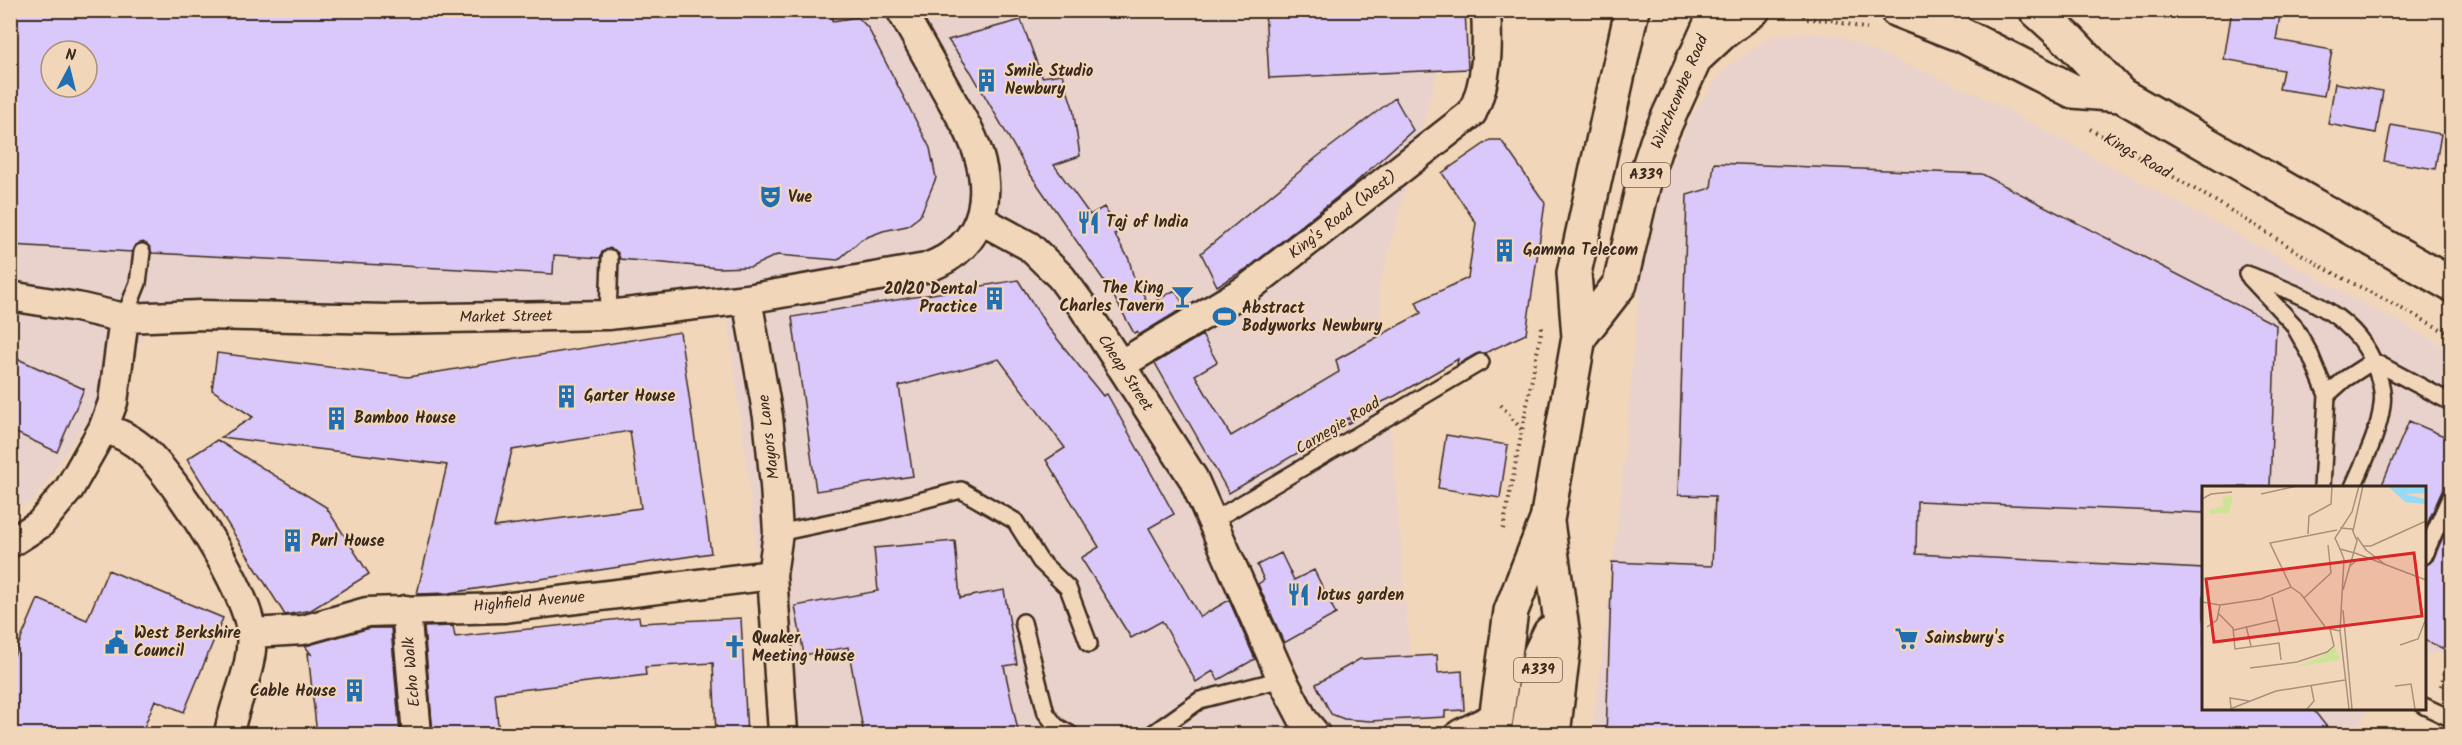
<svg xmlns="http://www.w3.org/2000/svg" width="2462" height="745" viewBox="0 0 2462 745" font-family="Kalam,sans-serif">
	<rect width="100%" height="100%" fill="#f2d6b9"/>
	<filter id="ink" filterUnits="userSpaceOnUse"><feTurbulence type="fractalNoise" baseFrequency=".0167" numOctaves="2"/><feDisplacementMap in="SourceGraphic" scale="12" xChannelSelector="R" yChannelSelector="G"/><feConvolveMatrix kernelMatrix="1 2 1 2 8 2 1 2 1" color-interpolation-filters="sRGB"/></filter>
	<g filter="url(#ink)">
		<!-- built -->
		<path fill="#ead2cc" fill-rule="evenodd" d="M 10,11 L 1454,11 L 1379,287 L 1417,734 L 770,734 L 753,517 L 728,321 L 148,330 L 33,502 L 11,507 ZM 51,51 L 87,51 L 87,87 L 51,87 Z
			M 1805,33 L 1839,36 L 1980,95 L 2451,350 L 2451,654 L 2425,654 L 2424,487 L 2204,487 L 2204,708 L 2369,708 L 2356,730 L 2359,734 L 1592,734 L 1621,492 L 1641,260 L 1664,178 L 1695,109 L 1725,68 L 1770,37 Z"/>
		<!-- building -->
		<path fill="#d9c8f9" stroke="#3b2a1e" stroke-width="1.5" fill-rule="evenodd" d="M 10,10 L 833,10 L 832,21 L 858,17 L 868,28 L 930,148 L 936,178 L 920,216 L 907,226 L 883,231 L 862,239 L 838,260 L 777,255 L 751,267 L 718,268 L 620,259 L 618,253 L 610,248 L 602,252 L 600,258 L 554,255 L 553,274 L 152,253 L 148,245 L 143,242 L 135,246 L 132,252 L 10,245 ZM 51,51 L 87,51 L 87,87 L 51,87 Z
			M 1265,10 L 1465,10 L 1468,69 L 1269,78 Z
			M 2232,10 L 2281,10 L 2276,40 L 2332,50 L 2324,96 L 2279,89 L 2283,70 L 2224,59 Z
			M 1021,20 L 1042,77 L 1062,74 L 1073,108 L 1080,156 L 1054,165 L 1090,215 L 1104,207 L 1120,232 L 1114,234 L 1129,259 L 1133,275 L 1149,305 L 1175,290 L 1185,307 L 1139,335 L 1137,332 L 1134,333 L 1109,288 L 1028,171 L 971,72 L 948,40 Z
			M 2335,83 L 2383,91 L 2376,133 L 2328,124 Z
			M 1395,98 L 1413,130 L 1355,183 L 1248,268 L 1217,286 L 1201,253 L 1317,157 Z
			M 2391,125 L 2441,134 L 2435,169 L 2384,161 Z
			M 1490,140 L 1501,140 L 1545,203 L 1526,334 L 1485,353 L 1476,354 L 1457,365 L 1458,359 L 1395,396 L 1346,419 L 1354,420 L 1229,493 L 1155,363 L 1202,335 L 1217,362 L 1195,375 L 1231,436 L 1339,372 L 1336,360 L 1421,313 L 1416,302 L 1468,278 L 1476,223 L 1442,173 Z
			M 1714,163 L 1982,174 L 2276,325 L 2270,487 L 2204,487 L 2204,513 L 1917,501 L 1916,554 L 2204,569 L 2204,708 L 2312,708 L 2333,735 L 1606,735 L 1612,562 L 1712,566 L 1715,496 L 1678,495 L 1687,195 L 1711,188 Z
			M 1018,280 L 1047,326 L 1103,396 L 1107,394 L 1174,514 L 1149,528 L 1200,617 L 1229,600 L 1255,659 L 1218,680 L 1213,671 L 1196,682 L 1162,621 L 1131,638 L 1081,558 L 1099,547 L 1046,460 L 1065,448 L 999,359 L 899,386 L 913,476 L 816,491 L 792,317 Z
			M 680,332 L 711,553 L 449,593 L 417,594 L 447,465 L 221,437 L 253,417 L 212,390 L 217,353 L 408,377 ZM 630,431 L 641,508 L 494,527 L 512,450 Z
			M 18,359 L 84,389 L 57,452 L 10,430 L 10,374 Z
			M 2409,421 L 2451,439 L 2451,483 L 2443,489 L 2424,531 L 2424,487 L 2381,487 Z
			M 1446,435 L 1508,445 L 1500,498 L 1438,488 Z
			M 217,440 L 326,507 L 369,574 L 311,610 L 285,615 L 187,459 Z
			M 2451,518 L 2451,652 L 2424,640 L 2424,566 L 2433,560 Z
			M 955,541 L 960,598 L 1004,590 L 1017,664 L 1004,666 L 1019,735 L 864,735 L 848,647 L 804,655 L 795,606 L 878,591 L 874,548 Z
			M 1281,553 L 1294,580 L 1314,570 L 1336,614 L 1284,643 L 1258,584 L 1264,580 L 1257,565 Z
			M 108,570 L 223,618 L 184,712 L 155,700 L 141,735 L 10,735 L 10,665 L 38,599 L 87,620 Z
			M 639,617 L 640,623 L 741,618 L 747,735 L 716,735 L 713,663 L 645,667 L 646,675 L 495,693 L 499,735 L 433,735 L 424,627 L 453,626 L 455,637 Z
			M 370,628 L 391,628 L 400,735 L 317,735 L 308,653 L 311,654 L 305,646 Z
			M 1437,655 L 1438,673 L 1462,671 L 1464,710 L 1445,711 L 1445,717 L 1370,721 L 1344,719 L 1331,714 L 1316,684 L 1360,659 Z"/>
		<g fill="none" stroke-linecap="round" stroke-linejoin="round">
			<defs>
				<path id="service" d="M 2247,274 C 2297,294 2357,313 2376,369 C 2380,381 2384,392 2382,405 C 2379,433 2364,461 2353,487
					M 2250,278 L 2293,324 L 2310,354 L 2327,395 L 2322,487
					M 608,315 L 610,258
					M 124,318 L 138,283 L 142,252
					M 2327,395 L 2345,379 L 2373,361 L 2452,403
					M 1214,520 L 1481,362
					M 778,533 L 878,512 L 961,490 L 1015,521 L 1040,561 L 1068,588 L 1089,644
					M 2424,556 L 2452,493
					M 1023,622 L 1046,713 L 1056,726 L 1070,734
					M 2424,706 L 2452,719
					M 1152,734 L 1200,700 L 1282,679"/>
				<path id="minor" d="M 981,220 L 1029,246 L 1061,277 L 1083,307 L 1193,478 L 1282,679 L 1304,721 L 1315,734
					M 10,296 L 77,307 L 124,318 L 200,315 L 387,319 L 608,315 L 747,299 L 926,268 C 990,245 996,187 969,131 L 901,10
					M 747,299 L 768,417 L 775,485 L 778,533 L 772,575 L 783,732
					M 1120,365 L 1247,289 L 1472,113 C 1488,80 1488,46 1486,10
					M 103,429 C 120,432 133,440 146,452 C 177,481 248,591 251,632 C 255,667 234,700 229,734
					M 10,543 L 40,524 L 69,489 L 103,429 L 113,402 L 124,318
					M 406,610 L 417,734
					M 252,633 L 303,630 L 367,612 L 503,608 L 772,575
					M 1460,734 L 1495,717"/>
				<path id="secondary" d="M 1897,10 L 1956,33
					M 1936,10 L 1958,33 L 2073,91 L 2121,95
					M 2036,10 L 2069,40 L 2121,95 L 2452,285
					M 1693,60 L 1723,32 L 1753,10"/>
				<path id="trunk" d="M 1579,337 L 1620,284 L 1644,182 L 1657,142 L 1717,10
					M 1547,522 L 1564,643 L 1553,734
					M 1494,734 L 1511,611 L 1547,520 L 1579,337 L 1574,273 L 1632,10
					M 1528,734 L 1540,654 L 1550,633"/>
			</defs>
			<!-- service casing -->
			<use href="#service" stroke="#3b2a1e" stroke-width="20"/>
			<!-- minor casing -->
			<use href="#minor" stroke="#3b2a1e" stroke-width="33"/>
			<!-- secondary casing -->
			<use href="#secondary" stroke="#3b2a1e" stroke-width="38"/>
			<!-- trunk casing -->
			<use href="#trunk" stroke="#3b2a1e" stroke-width="38"/>
			<!-- path -->
			<path stroke="#3b2a1e" stroke-width="4" stroke-dasharray="1.5 4.5" stroke-linecap="butt" d="M 1801,10 L 1805,19 L 1831,20 L 1867,29
				M 2090,129 L 2217,202 L 2324,268 L 2452,335
				M 1501,405 L 1522,430
				M 1503,529 L 1542,327
				M 2441,686 L 2446,669 L 2452,668"/>
			<!-- service -->
			<use href="#service" stroke="#f2d6b9" stroke-width="15"/>
			<!-- minor -->
			<use href="#minor" stroke="#f2d6b9" stroke-width="28"/>
			<!-- secondary -->
			<use href="#secondary" stroke="#f2d6b9" stroke-width="33"/>
			<!-- trunk -->
			<use href="#trunk" stroke="#f2d6b9" stroke-width="33"/>
		</g>
	</g>
	<!-- icons -->
	<defs>
		<symbol id="building-bare" viewBox="-9 -9 18 18"><path d="M-4-6H4V6H1V3H-1V6H-4ZM-2.5-4.3h1.7v1.8h-1.7ZM.8-4.3h1.7v1.8H.8ZM-2.5-1h1.7V.8h-1.7ZM.8-1h1.7V.8H.8Z" fill="#1f6fb2" stroke="#f2d6b9" stroke-width="2.5" paint-order="stroke"/></symbol>
		<symbol id="theatre-bare" viewBox="-9 -9 18 18"><path d="M-5-5.5Q0-4 5-5.5V0Q5 5 0 6Q-5 5-5 0ZM-3.3-2.5H-1v1.5H-3.3ZM1-2.5H3.3v1.5H1ZM-2.8 1Q0 5.5 2.8 1Z" fill="#1f6fb2" stroke="#f2d6b9" stroke-width="2.5" paint-order="stroke"/></symbol>
		<symbol id="restaurant-bare" viewBox="-9 -9 18 18"><path d="M-5-6h1v4h1v-4h1v4h1v-4h1v5L-1.5 .5V6h-2V.5L-5-1ZM5-6V6H3V1.5H1.5Q1.5-4 5-6Z" fill="#1f6fb2" stroke="#f2d6b9" stroke-width="2.5" paint-order="stroke"/></symbol>
		<symbol id="bar-bare" viewBox="-9 -9 18 18"><path d="M-6-5H6L.8 .8V4.5H3.5V6h-7V4.5H-.8V.8Z" fill="#1f6fb2" stroke="#f2d6b9" stroke-width="2.5" paint-order="stroke"/></symbol>
		<symbol id="stadium-bare" viewBox="-9 -9 18 18"><path d="M0-5a6.5 5 0 1 0 0 10a6.5 5 0 1 0 0-10ZM-3.5-1.8h7v3.6h-7Z" fill="#1f6fb2" stroke="#f2d6b9" stroke-width="2.5" paint-order="stroke"/></symbol>
		<symbol id="supermarket-bare" viewBox="-9 -9 18 18"><path d="M-6-5.5h2.5l.6 2H6L4.5 2H-2.5L-4.4-4H-6ZM-1.5 3.2a1.3 1.3 0 1 0 .1 0ZM3 3.2a1.3 1.3 0 1 0 .1 0Z" fill="#1f6fb2" stroke="#f2d6b9" stroke-width="2.5" paint-order="stroke"/></symbol>
		<symbol id="civic-bare" viewBox="-9 -9 18 18"><path d="M-.6-6.5H3V-4.5H.6V-3L4-1V1h2V6H-6V1h2V-1L-.6-3ZM-1.2 2.5V6h2.4V2.5Z" fill="#1f6fb2" stroke="#f2d6b9" stroke-width="2.5" paint-order="stroke"/></symbol>
		<symbol id="church-bare" viewBox="-9 -9 18 18"><path d="M-1.2-6h2.4v3.5h3.3v2.4h-3.3V6h-2.4V-.1h-3.3v-2.4h3.3Z" fill="#1f6fb2" stroke="#f2d6b9" stroke-width="2.5" paint-order="stroke"/></symbol>
	</defs>
	<g fill-rule="evenodd">
		<use href="#building-bare" x="970" y="64" width="33" height="33"/>
		<use href="#theatre-bare" x="754" y="180" width="33" height="33"/>
		<use href="#restaurant-bare" x="1072" y="206" width="33" height="33"/>
		<use href="#building-bare" x="1488" y="234" width="33" height="33"/>
		<use href="#bar-bare" x="1166" y="280" width="33" height="33"/>
		<use href="#building-bare" x="978" y="282" width="33" height="33"/>
		<use href="#stadium-bare" x="1208" y="300" width="33" height="33"/>
		<use href="#building-bare" x="550" y="380" width="33" height="33"/>
		<use href="#building-bare" x="320" y="402" width="33" height="33"/>
		<use href="#building-bare" x="276" y="524" width="33" height="33"/>
		<use href="#restaurant-bare" x="1282" y="578" width="33" height="33"/>
		<use href="#supermarket-bare" x="1890" y="622" width="33" height="33"/>
		<use href="#civic-bare" x="100" y="626" width="33" height="33"/>
		<use href="#church-bare" x="718" y="630" width="33" height="33"/>
		<use href="#building-bare" x="338" y="674" width="33" height="33"/>
	</g>
	<g text-anchor="middle" dominant-baseline="central" stroke-width="4.5" stroke-linejoin="round" paint-order="stroke">
		<!-- shield labels -->
		<g fill="#f2d6b9" stroke="#725e4c" stroke-width="1.5">
			<rect x="1622" y="163" width="48" height="24" rx="4.5"/>
			<rect x="1514" y="658" width="48" height="24" rx="4.5"/>
		</g>
		<g font-size="15" font-weight="bold" fill="#3b2a1e">
			<text x="1646" y="175">A339</text>
			<text x="1538" y="670">A339</text>
		</g>
		<!-- poi labels -->
		<g font-size="16" font-weight="bold" fill="#3b2a1e" stroke="#f2d6b9" text-anchor="start">
			<text x="1005" y="71">Smile Studio<tspan x="1005" dy="18">Newbury</tspan></text>
			<text x="788" y="197">Vue</text>
			<text x="1106" y="222">Taj of India</text>
			<text x="1523" y="250">Gamma Telecom</text>
			<text x="1164" y="288" text-anchor="end">The King<tspan x="1164" dy="18">Charles Tavern</tspan></text>
			<text x="977" y="289" text-anchor="end">20/20 Dental<tspan x="977" dy="18">Practice</tspan></text>
			<text x="1242" y="308">Abstract<tspan x="1242" dy="18">Bodyworks Newbury</tspan></text>
			<text x="584" y="396">Garter House</text>
			<text x="354" y="418">Bamboo House</text>
			<text x="311" y="541">Purl House</text>
			<text x="1317" y="595">lotus garden</text>
			<text x="134" y="633">West Berkshire<tspan x="134" dy="18">Council</tspan></text>
			<text x="752" y="638">Quaker<tspan x="752" dy="18">Meeting House</tspan></text>
			<text x="1925" y="638">Sainsbury's</text>
			<text x="336" y="691" text-anchor="end">Cable House</text>
		</g>
		<!-- street labels -->
		<g font-size="16" fill="#3b2a1e" stroke="#f2d6b9">
			<text transform="translate(1680 92) rotate(-67)">Winchcombe Road</text>
			<text transform="translate(2137 156) rotate(30)">Kings Road</text>
			<text transform="translate(1343 215) rotate(-38)">King's Road (West)</text>
			<text transform="translate(506 317) rotate(-1)">Market Street</text>
			<text transform="translate(1125 373) rotate(57)">Cheap Street</text>
			<text transform="translate(1338 426) rotate(-31)">Carnegie Road</text>
			<text transform="translate(769 437) rotate(-97)">Mayors Lane</text>
			<text transform="translate(529 602) rotate(-5)">Highfield Avenue</text>
			<text transform="translate(412 672) rotate(-95)">Echo Walk</text>
		</g>
	</g>
	<!-- overview -->
	<g transform="translate(2202 486)">
		<rect width="224" height="224" fill="#f2d6b9"/>
		<path d="M 31,10 L 27,27 L 8,28 L 8,24 L 21,20 L 20,11 ZM 133,161 L 138,174 L 92,181 L 115,173 Z" fill="#cee398"/>
		<path d="M 186,0 L 223,1 L 223,7 L 202,8 L 223,13 L 223,18 L 203,16 Z" fill="#96daf8"/>
		<path fill="none" stroke="#a9917b" stroke-width="1.5" d="M 59,8 L 95,0M 0,13 L 9,8 L 30,6M 138,42 L 150,43 L 155,55 L 141,104M 135,44 L 68,57 L 89,101 L 99,108 L 124,142 L 138,145M 151,45 L 161,0M 106,48 L 107,30 L 129,18 L 130,0M 155,51 L 164,64 L 184,79M 161,60 L 169,60 L 224,35M 138,63 L 142,73 L 138,145 L 147,223M 153,67 L 224,94M 153,67 L 138,63 L 133,52 L 150,26 L 157,0M 148,80 L 155,74 L 164,74M 70,111 L 78,147M 102,112 L 129,87 L 126,59M 0,116 L 18,119 L 59,113 L 89,101M 141,124 L 150,223M 17,128 L 31,142 L 33,163 L 77,157 L 79,174M 44,140 L 49,160M 5,141 L 15,134 L 18,119M 32,144 L 75,134M 198,159 L 216,153 L 223,135M 48,182 L 95,176 L 125,166 L 132,160 L 128,143M 193,200 L 209,198 L 213,223M 29,222 L 28,212 L 47,215M 28,223 L 74,205 L 143,194M 105,223 L 112,215 L 109,199"/>
		<path fill="#d62828" fill-opacity="0.15" stroke="#d62828" stroke-width="3" d="M 212,67 L 220,130 L 12,156 L 4,93 Z"/>
		<rect width="224" height="224" fill="none" stroke="#3b2a1e" stroke-width="3"/>
	</g>
	<!-- margin -->
	<rect width="2462" height="745" fill="none" stroke="#f2d6b9" stroke-width="36"/>
	<rect x="18" y="18" width="2426" height="709" fill="none" stroke="#3b2a1e" stroke-width="2" filter="url(#ink)"/>
	<!-- north arrow -->
	<g transform="translate(69 69) rotate(7)"><circle r="28" fill="#f2d6b9" stroke="#a9917b" stroke-width="1.5"/>
	<path d="M0-4.5L10 22L0 15L-10 22Z" fill="#1f6fb2"/>
	<text y="-9" font-size="16" font-weight="bold" text-anchor="middle" fill="#3b2a1e">N</text>
	</g>
</svg>
